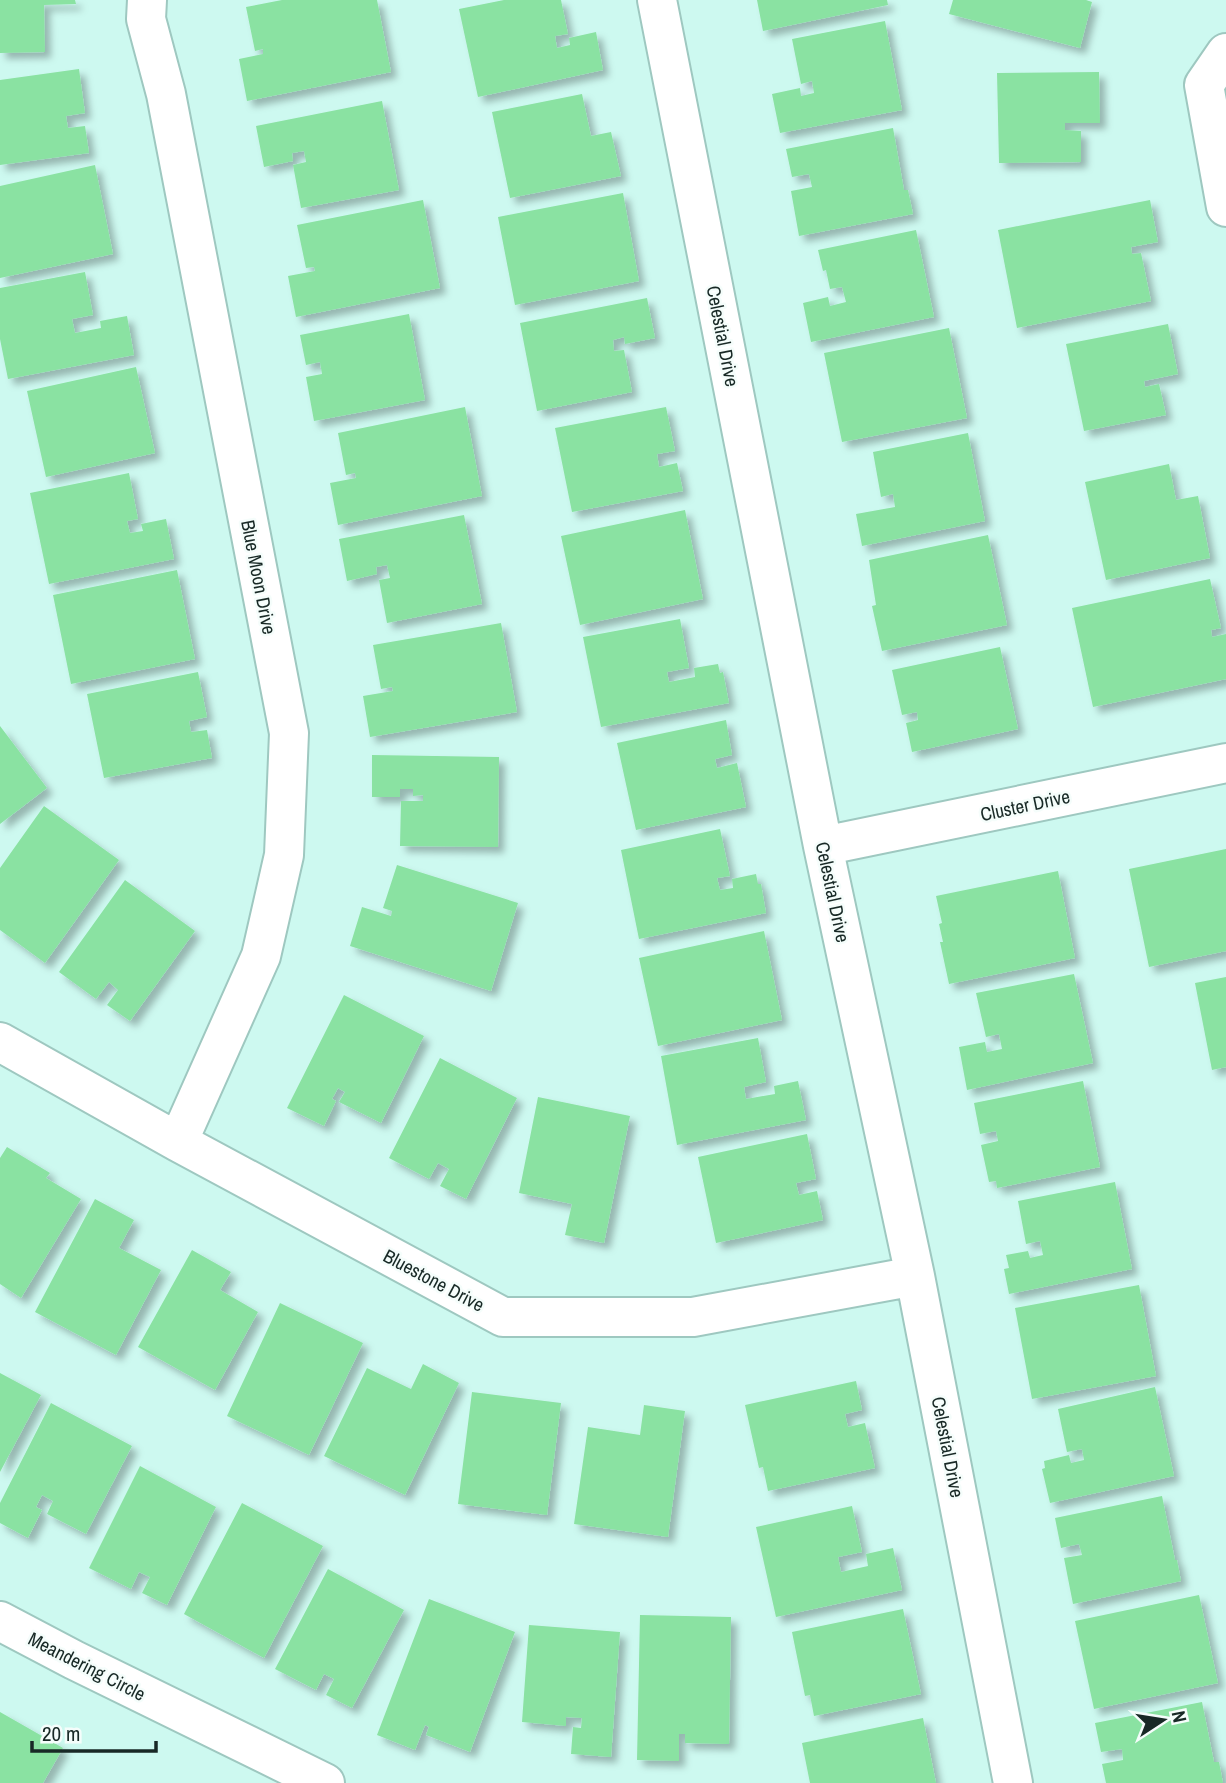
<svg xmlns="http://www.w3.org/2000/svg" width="1226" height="1783" viewBox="0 0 1226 1783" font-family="'Archivo Narrow',sans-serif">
	<defs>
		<filter id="shadow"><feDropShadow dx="6" dy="6" stdDeviation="3.5" flood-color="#0004"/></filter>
	</defs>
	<rect width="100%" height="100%" fill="#cdf9f0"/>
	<!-- building -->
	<path fill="#8ae2a2" filter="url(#shadow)" d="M 0,0 L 75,0 L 76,4 L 44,5 L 45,52 L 0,53 Z
		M 282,0 L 377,0 L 391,72 L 247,101 L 239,59 L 263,54 L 263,49 L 255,51 L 246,7 Z
		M 504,0 L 561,0 L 568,34 L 555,36 L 557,48 L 570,45 L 569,38 L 596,32 L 603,70 L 478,97 L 459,9 Z
		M 757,0 L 887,0 L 888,5 L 763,31 Z
		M 953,0 L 1086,0 L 1092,2 L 1080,48 L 949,14 Z
		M 885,21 L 902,110 L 780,133 L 772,94 L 800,88 L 801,96 L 814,93 L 812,81 L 801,84 L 792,39 Z
		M 79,69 L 85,113 L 66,116 L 68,128 L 85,126 L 89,153 L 0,165 L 0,80 Z
		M 1099,72 L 1100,123 L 1065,123 L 1065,130 L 1081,131 L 1081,162 L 999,163 L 997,73 Z
		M 582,94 L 591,136 L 611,132 L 621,176 L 510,198 L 492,112 Z
		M 382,101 L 399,190 L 301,208 L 293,165 L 306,162 L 304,151 L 292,153 L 293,161 L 264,167 L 256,126 Z
		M 893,128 L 904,190 L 908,190 L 913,214 L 799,236 L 791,191 L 812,187 L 809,174 L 792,177 L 786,149 Z
		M 95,165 L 113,254 L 0,278 L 0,186 Z
		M 623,193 L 639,281 L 515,305 L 498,217 Z
		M 423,200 L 440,288 L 296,317 L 288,276 L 315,271 L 314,267 L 306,268 L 297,225 Z
		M 1150,200 L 1158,242 L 1131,247 L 1132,254 L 1141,253 L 1151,301 L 1017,328 L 998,230 Z
		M 916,230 L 934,317 L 811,342 L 803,303 L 828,297 L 830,306 L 846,302 L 842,287 L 830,289 L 826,270 L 823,271 L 818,250 Z
		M 85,272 L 93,315 L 72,319 L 75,333 L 101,328 L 100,321 L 127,316 L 134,355 L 8,379 L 0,339 L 0,288 Z
		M 647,298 L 655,338 L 625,344 L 624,337 L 613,340 L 614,351 L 624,350 L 632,392 L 537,411 L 520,323 Z
		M 409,314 L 425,400 L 314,421 L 306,377 L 322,374 L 320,362 L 306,365 L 300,335 Z
		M 1168,324 L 1178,374 L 1144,381 L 1145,387 L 1159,384 L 1166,415 L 1084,431 L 1066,344 Z
		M 949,328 L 967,418 L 842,442 L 824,353 Z
		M 136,367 L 155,453 L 46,477 L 27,391 Z
		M 465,407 L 482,496 L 338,525 L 330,483 L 356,478 L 355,473 L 346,475 L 338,433 Z
		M 666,407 L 675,451 L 657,454 L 659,467 L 677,463 L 683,491 L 572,512 L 555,428 Z
		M 968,433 L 985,521 L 862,546 L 856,514 L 895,507 L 893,494 L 881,497 L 873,452 Z
		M 1169,464 L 1176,500 L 1198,496 L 1210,558 L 1106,580 L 1085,482 Z
		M 129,473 L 138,519 L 127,521 L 130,533 L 143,531 L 141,524 L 166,519 L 174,559 L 49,584 L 30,493 Z
		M 685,510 L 703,599 L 580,625 L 561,536 Z
		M 464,515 L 482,604 L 387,623 L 379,580 L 390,578 L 387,565 L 376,567 L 377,574 L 347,581 L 339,539 Z
		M 988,535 L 1007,625 L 882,651 L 872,606 L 876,605 L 869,560 Z
		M 177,570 L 195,659 L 71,684 L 53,595 Z
		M 1210,579 L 1221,628 L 1211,630 L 1212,637 L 1226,634 L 1226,679 L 1093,707 L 1072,608 Z
		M 680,619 L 689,668 L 667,672 L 669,682 L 695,677 L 694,668 L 718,664 L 720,673 L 723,672 L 729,703 L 601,727 L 583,637 Z
		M 501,623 L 517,712 L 370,737 L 363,696 L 393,691 L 392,687 L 381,689 L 373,645 Z
		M 1000,647 L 1018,729 L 912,752 L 906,723 L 918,720 L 917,712 L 902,715 L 892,670 Z
		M 198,672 L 207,717 L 189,721 L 191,732 L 207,730 L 212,758 L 104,778 L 87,694 Z
		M 726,720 L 732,755 L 715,759 L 717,768 L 737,763 L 746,807 L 636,830 L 617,743 Z
		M 0,726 L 47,788 L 0,824 Z
		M 372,755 L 499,757 L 498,847 L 400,846 L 401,801 L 423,801 L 423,795 L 413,796 L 413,789 L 400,789 L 400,797 L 372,797 Z
		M 44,806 L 119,860 L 45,963 L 0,930 L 0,868 Z
		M 720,829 L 730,876 L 717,878 L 720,890 L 733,888 L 732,879 L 756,874 L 758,884 L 761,884 L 766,913 L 639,939 L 621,850 Z
		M 1226,849 L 1226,951 L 1149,967 L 1129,869 Z
		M 397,865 L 518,903 L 491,991 L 350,946 L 362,907 L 391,916 L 392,911 L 383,908 Z
		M 1058,871 L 1075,958 L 949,984 L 940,942 L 943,942 L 939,924 L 942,923 L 936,896 Z
		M 125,880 L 195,931 L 130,1021 L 107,1005 L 118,990 L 109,982 L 96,999 L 59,972 Z
		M 764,931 L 782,1020 L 658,1046 L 639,958 Z
		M 1074,974 L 1093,1063 L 967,1090 L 959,1047 L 985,1042 L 987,1052 L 1002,1049 L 999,1034 L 986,1037 L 976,993 Z
		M 1226,977 L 1226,1067 L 1212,1070 L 1195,983 Z
		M 344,995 L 424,1036 L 381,1123 L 339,1102 L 345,1092 L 338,1088 L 332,1099 L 336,1101 L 324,1126 L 287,1108 Z
		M 758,1038 L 766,1082 L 744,1087 L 746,1099 L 775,1094 L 774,1086 L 798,1081 L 806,1120 L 677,1145 L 661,1056 Z
		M 440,1058 L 517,1098 L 466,1199 L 440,1186 L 449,1169 L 438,1163 L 429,1179 L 389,1158 Z
		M 1083,1081 L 1100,1167 L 997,1188 L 996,1181 L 989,1182 L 981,1145 L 998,1141 L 996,1131 L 980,1134 L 974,1103 Z
		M 538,1097 L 630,1116 L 604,1243 L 565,1235 L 572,1204 L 519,1193 Z
		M 807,1134 L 816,1179 L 796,1183 L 799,1195 L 817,1191 L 823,1220 L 716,1243 L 698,1157 Z
		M 7,1147 L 50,1173 L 46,1178 L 81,1199 L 21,1298 L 0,1284 L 0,1158 Z
		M 1115,1182 L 1132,1269 L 1009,1294 L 1004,1269 L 1009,1268 L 1006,1255 L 1028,1251 L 1030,1258 L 1043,1255 L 1040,1241 L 1026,1244 L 1018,1201 Z
		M 95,1199 L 134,1220 L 119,1248 L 161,1270 L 116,1355 L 35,1312 Z
		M 192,1250 L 231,1272 L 220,1290 L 258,1312 L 215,1390 L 138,1347 Z
		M 1139,1285 L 1156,1376 L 1032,1399 L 1015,1308 Z
		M 280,1303 L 363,1343 L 309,1455 L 227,1416 Z
		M 423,1364 L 459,1383 L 405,1495 L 324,1456 L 367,1368 L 411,1389 Z
		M 0,1373 L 41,1395 L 0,1472 Z
		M 856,1381 L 862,1410 L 845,1414 L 848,1427 L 865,1423 L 875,1468 L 768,1491 L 763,1467 L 759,1468 L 745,1405 Z
		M 1155,1387 L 1174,1476 L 1050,1503 L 1042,1469 L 1045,1468 L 1044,1461 L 1069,1455 L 1071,1463 L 1084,1460 L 1082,1449 L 1067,1452 L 1058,1409 Z
		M 472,1392 L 561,1403 L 547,1515 L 458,1504 Z
		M 51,1403 L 132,1446 L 86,1534 L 47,1514 L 53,1501 L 42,1495 L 36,1507 L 42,1510 L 28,1538 L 0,1523 L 0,1503 Z
		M 644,1405 L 685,1411 L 668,1537 L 574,1524 L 588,1427 L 640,1435 Z
		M 140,1466 L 216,1507 L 167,1605 L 142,1593 L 150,1577 L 139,1572 L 131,1589 L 89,1568 Z
		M 1162,1496 L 1175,1560 L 1177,1560 L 1181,1581 L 1073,1604 L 1064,1558 L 1082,1555 L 1079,1544 L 1061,1548 L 1055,1518 Z
		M 242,1503 L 323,1546 L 264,1658 L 184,1614 Z
		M 852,1506 L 862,1552 L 838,1557 L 841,1572 L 868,1566 L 866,1554 L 893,1548 L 902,1590 L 776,1617 L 756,1527 Z
		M 328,1569 L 404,1610 L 352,1708 L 326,1695 L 334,1679 L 324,1674 L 316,1690 L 275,1669 Z
		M 1199,1595 L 1218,1683 L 1094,1709 L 1075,1621 Z
		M 429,1599 L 515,1632 L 470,1752 L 426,1735 L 429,1727 L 425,1725 L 415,1750 L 377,1735 Z
		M 903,1609 L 921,1694 L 814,1716 L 810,1695 L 805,1696 L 792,1632 Z
		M 640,1615 L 731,1617 L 729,1744 L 685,1743 L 685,1734 L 679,1734 L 679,1761 L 637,1760 Z
		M 529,1625 L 620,1632 L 611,1757 L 571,1754 L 573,1727 L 581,1728 L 582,1718 L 566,1717 L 566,1726 L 522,1722 Z
		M 1202,1702 L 1214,1762 L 1219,1762 L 1223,1783 L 1106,1783 L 1102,1764 L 1123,1760 L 1122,1749 L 1101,1752 L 1095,1723 Z
		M 0,1712 L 63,1748 L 43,1783 L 0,1783 Z
		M 923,1718 L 936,1783 L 810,1783 L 802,1743 Z"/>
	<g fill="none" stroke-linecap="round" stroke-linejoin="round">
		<defs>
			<path id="minor" d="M 147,0 L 146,19 L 166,94 L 289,733 L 284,855 L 261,956 L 178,1142
				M 657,0 L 823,846 L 915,1276 L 1013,1783
				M 1226,53 L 1204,85 L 1226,207
				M 823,846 L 1226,763
				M 0,1042 L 178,1142 L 503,1317 L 693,1317 L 915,1276
				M 0,1621 L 74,1660 L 325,1783"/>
		</defs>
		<!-- minor casing -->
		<use href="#minor" stroke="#9ec8c0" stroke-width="42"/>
		<!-- minor -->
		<use href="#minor" stroke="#fff" stroke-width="38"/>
	</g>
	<g text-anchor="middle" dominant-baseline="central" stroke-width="5" stroke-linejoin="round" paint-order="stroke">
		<!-- street labels -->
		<g font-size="19" fill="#182926" stroke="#f5fdfb">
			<text transform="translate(723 336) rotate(79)">Celestial Drive</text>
			<text transform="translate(259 577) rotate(79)">Blue Moon Drive</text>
			<text transform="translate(1025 805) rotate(-12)">Cluster Drive</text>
			<text transform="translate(833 892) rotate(78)">Celestial Drive</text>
			<text transform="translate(434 1280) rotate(28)">Bluestone Drive</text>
			<text transform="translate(948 1447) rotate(79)">Celestial Drive</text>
			<text transform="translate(87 1666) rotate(27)">Meandering Circle</text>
		</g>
	</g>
	<!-- north arrow -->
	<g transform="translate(1163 1720) rotate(78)" stroke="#f5fdfb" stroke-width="5" paint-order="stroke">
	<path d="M0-5L12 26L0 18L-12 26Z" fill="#182926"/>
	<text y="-10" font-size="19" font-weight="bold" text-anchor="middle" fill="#182926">N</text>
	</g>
	<!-- scale -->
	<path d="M32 1741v10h124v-10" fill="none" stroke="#182926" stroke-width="3.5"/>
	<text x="42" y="1741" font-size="21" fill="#182926" stroke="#f5fdfb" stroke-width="5" paint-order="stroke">20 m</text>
</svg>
